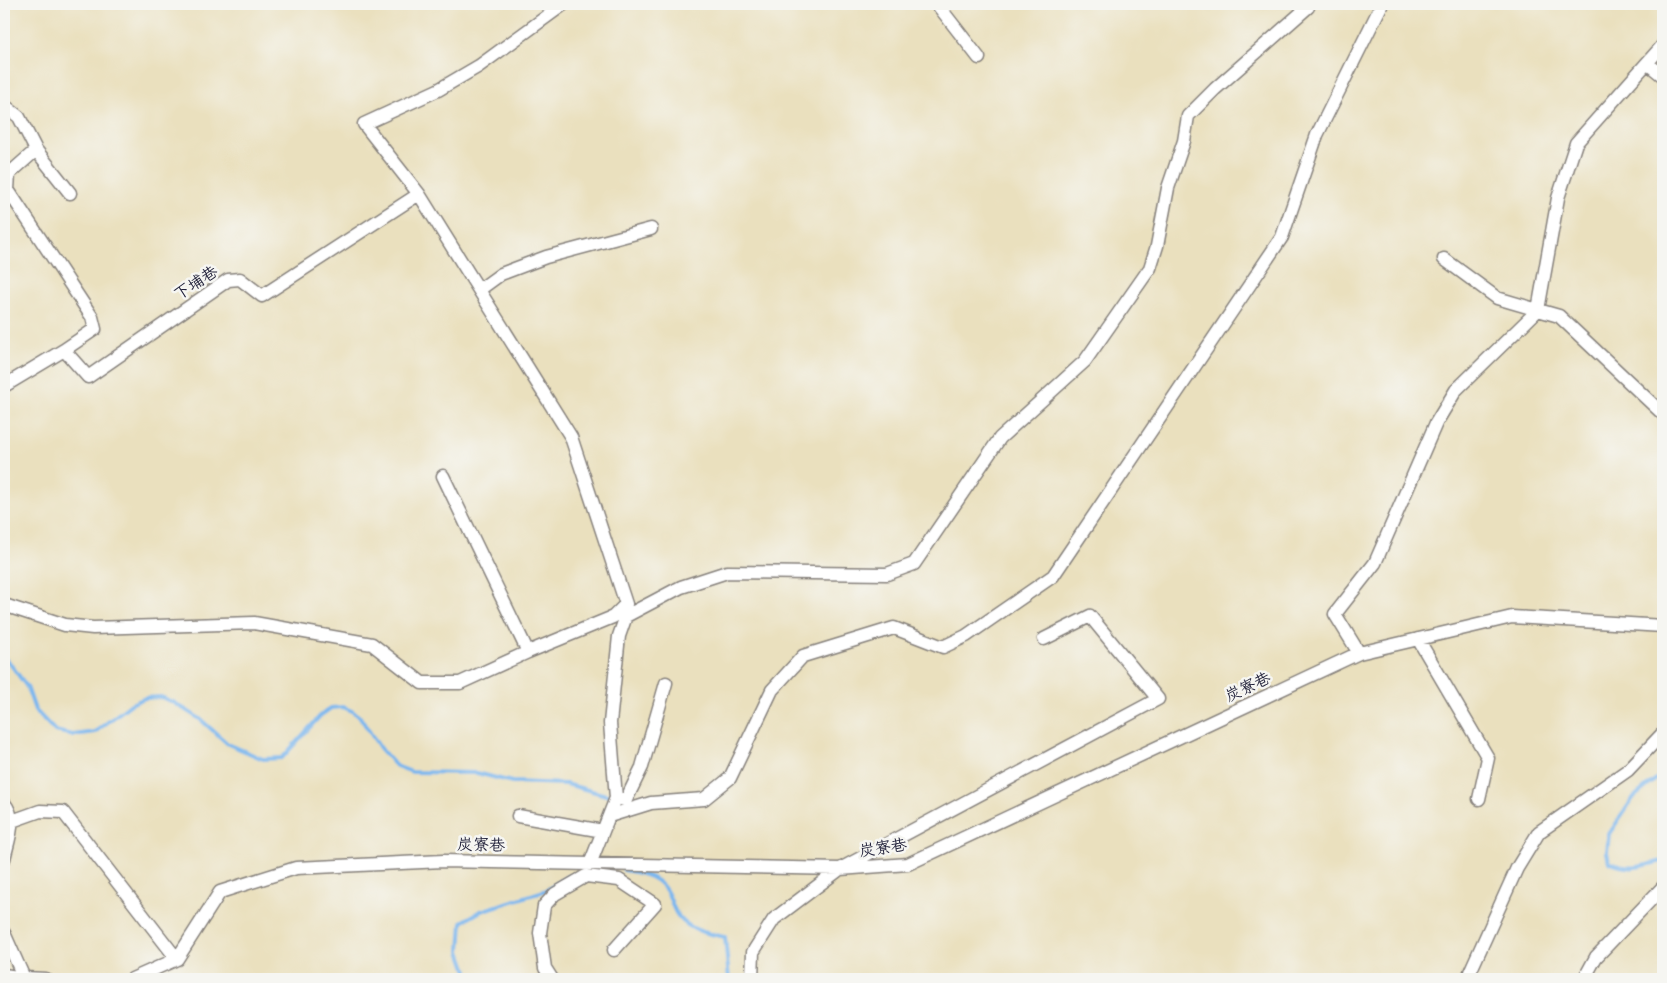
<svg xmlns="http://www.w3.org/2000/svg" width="1667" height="983" viewBox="0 0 1667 983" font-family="'Comic Neue','LXGW WenKai TC',sans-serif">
	<rect width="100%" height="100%" fill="#f6f6f2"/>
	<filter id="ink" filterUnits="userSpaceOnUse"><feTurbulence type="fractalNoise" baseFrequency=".02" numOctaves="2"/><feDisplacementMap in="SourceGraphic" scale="10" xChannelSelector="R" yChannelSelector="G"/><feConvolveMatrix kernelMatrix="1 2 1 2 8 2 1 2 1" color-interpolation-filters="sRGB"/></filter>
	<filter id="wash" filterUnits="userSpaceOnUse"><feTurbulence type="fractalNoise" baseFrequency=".0096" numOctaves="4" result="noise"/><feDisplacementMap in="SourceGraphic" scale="20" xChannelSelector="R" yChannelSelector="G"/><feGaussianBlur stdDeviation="1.12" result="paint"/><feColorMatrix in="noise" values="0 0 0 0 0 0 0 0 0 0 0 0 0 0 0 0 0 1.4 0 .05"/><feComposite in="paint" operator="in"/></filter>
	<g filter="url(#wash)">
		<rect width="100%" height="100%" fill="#eae0be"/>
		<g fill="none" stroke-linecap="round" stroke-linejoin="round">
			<!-- stream -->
			<path stroke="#7db7ee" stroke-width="4" d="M 4,658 L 9,662 L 27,687 L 35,710 L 55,731 L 73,735 L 95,732 L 131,704 L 145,698 L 161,697 L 173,702 L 200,719 L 228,744 L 263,759 L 282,758 L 321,715 L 331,708 L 343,707 L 352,711 L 360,717 L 380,748 L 396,766 L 412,772 L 477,773 L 512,782 L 566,784 L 610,796
				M 1663,774 L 1661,775 L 1634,797 L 1609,834 L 1607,852 L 1609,862 C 1631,872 1641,866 1663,861
				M 624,870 C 642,873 661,877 669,896 C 672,903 674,912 679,917 C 690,931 709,934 725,937 L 729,979
				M 470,979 L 460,951 L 462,922 L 481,911 L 547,890 L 567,877 L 580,874"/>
		</g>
	</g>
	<g filter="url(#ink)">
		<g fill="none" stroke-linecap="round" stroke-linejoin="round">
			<defs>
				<path id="minor" d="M 937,4 L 979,58
					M 1663,45 L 1647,63 L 1663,76
					M 1647,63 L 1576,143 L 1558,198 L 1538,310 L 1559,316 L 1663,414
					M 4,105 L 19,117 L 36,150 L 9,174 L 8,190 L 92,317 L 95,329 L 64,350 L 88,377 L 228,280 L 240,279 L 262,296 L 419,194 L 364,124 L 438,90 L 479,66 L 564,4
					M 36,150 L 70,193
					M 419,194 L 479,290 L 501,274 L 546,257 L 651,229
					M 479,290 L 571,437 L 626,604 L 613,617 L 528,652
					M 4,386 L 64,350
					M 4,605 L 65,625 L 93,628 L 254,623 L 372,644 L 422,683 L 460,683 L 528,652 L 443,476
					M 1418,639 L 1488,758 L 1479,799
					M 1359,653 L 1335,614 L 1375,563 L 1436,423 L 1456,390 L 1538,310 L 1497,298 L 1444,259
					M 616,798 L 626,800 L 642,767 L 666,683
					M 4,803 C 18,819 8,840 4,859
					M 518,816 L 603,831
					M 609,816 L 651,803 L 704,799 L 730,778 L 772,690 L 803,656 L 894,628 L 943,647 L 966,636 L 1053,576 L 1282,237 L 1317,135 L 1382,4
					M 12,821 L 40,811 L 63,812 L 177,959
					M 590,864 L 616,798 L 610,723 L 619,636 L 626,616 L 681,587 L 727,572 L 887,574 L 914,564 L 1000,438 L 1085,361 L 1150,268 L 1157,246 L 1168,188 L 1184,141 L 1188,116 L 1215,89 L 1308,7 L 1309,4
					M 4,933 L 24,978 L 45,979
					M 4,975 L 24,978
					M 132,979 L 177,959 L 220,892 L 296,868 L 443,861 L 840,869 L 908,864 L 1359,653 L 1512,617 L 1663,626
					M 552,979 L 545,968 L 540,933 L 544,906 L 555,894 L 586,876 L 619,880 L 655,904 L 614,950
					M 752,979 L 753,952 L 774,919 L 840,869 L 1158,699 L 1090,616 L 1044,639
					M 1471,979 L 1470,972 L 1517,868 L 1539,832 L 1628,770 L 1663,733
					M 1584,979 L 1596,957 L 1663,887"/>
			</defs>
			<!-- minor casing -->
			<use href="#minor" stroke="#86817c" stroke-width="15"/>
			<!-- minor -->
			<use href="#minor" stroke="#fff" stroke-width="12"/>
		</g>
	</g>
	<g text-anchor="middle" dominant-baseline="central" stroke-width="5" stroke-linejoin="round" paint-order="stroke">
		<!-- street labels -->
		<g font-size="16" fill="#22223b" stroke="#f6f6f2">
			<text transform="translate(196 283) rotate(-33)">下埔巷</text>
			<text transform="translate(1248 687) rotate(-25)">炭寮巷</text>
			<text transform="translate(481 845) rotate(1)">炭寮巷</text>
			<text transform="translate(883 848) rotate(-8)">炭寮巷</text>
		</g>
	</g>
	<!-- margin -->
	<rect width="1667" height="983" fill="none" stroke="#f6f6f2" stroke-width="20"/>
</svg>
